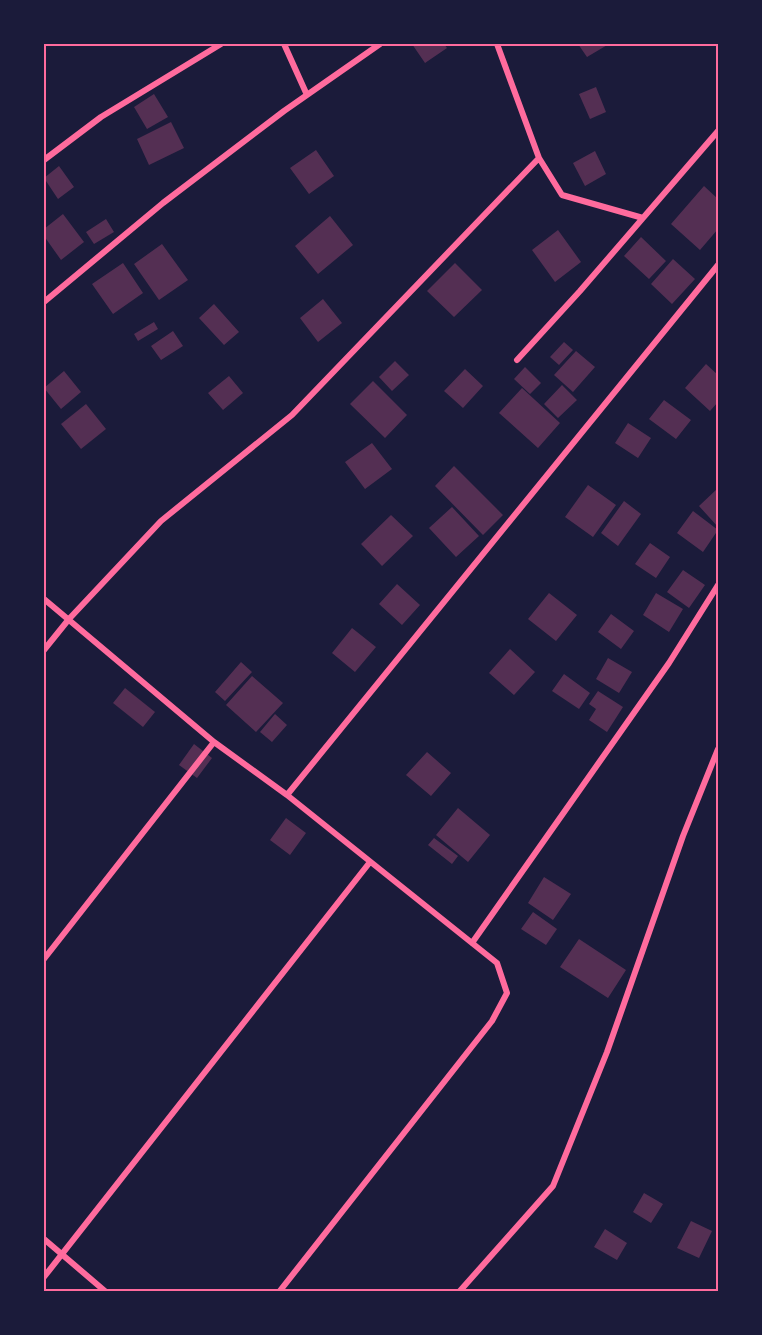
<svg xmlns="http://www.w3.org/2000/svg" width="762" height="1335" viewBox="0 0 762 1335" font-family="Manrope,sans-serif">
	<rect width="100%" height="100%" fill="#1b1b3a"/>
	<!-- building -->
	<path fill="#542f53" d="M 412,44 L 444,44 L 447,48 L 425,63 Z
		M 578,44 L 609,44 L 587,57 Z
		M 596,87 L 606,112 L 590,119 L 579,94 Z
		M 154,94 L 168,117 L 147,129 L 134,107 Z
		M 171,122 L 184,148 L 149,165 L 137,139 Z
		M 316,150 L 334,176 L 309,194 L 290,168 Z
		M 595,151 L 606,174 L 585,186 L 573,163 Z
		M 59,166 L 74,187 L 58,199 L 44,178 Z
		M 704,186 L 718,199 L 718,229 L 700,250 L 671,224 Z
		M 63,214 L 84,242 L 61,260 L 44,236 L 44,229 Z
		M 330,216 L 353,245 L 318,274 L 295,246 Z
		M 106,219 L 114,232 L 94,244 L 86,232 Z
		M 558,230 L 581,262 L 555,282 L 532,250 Z
		M 641,237 L 666,261 L 649,279 L 624,256 Z
		M 162,244 L 188,280 L 159,300 L 134,264 Z
		M 673,259 L 695,279 L 672,304 L 651,284 Z
		M 123,263 L 143,293 L 113,314 L 92,284 Z
		M 455,263 L 482,290 L 454,317 L 427,291 Z
		M 323,299 L 342,323 L 318,342 L 300,318 Z
		M 214,304 L 239,332 L 224,345 L 199,318 Z
		M 154,322 L 158,329 L 138,341 L 134,334 Z
		M 173,331 L 183,346 L 161,360 L 151,346 Z
		M 564,342 L 573,350 L 559,365 L 550,357 Z
		M 576,351 L 595,367 L 573,392 L 554,375 Z
		M 395,361 L 409,375 L 392,391 L 379,377 Z
		M 706,364 L 718,375 L 718,402 L 710,411 L 685,388 Z
		M 525,367 L 541,383 L 530,394 L 514,379 Z
		M 465,369 L 483,386 L 463,408 L 444,391 Z
		M 64,371 L 81,392 L 61,409 L 44,388 Z
		M 229,376 L 243,393 L 223,410 L 208,393 Z
		M 373,381 L 407,415 L 385,438 L 350,404 Z
		M 562,385 L 577,400 L 558,418 L 544,404 Z
		M 522,388 L 560,423 L 538,448 L 499,413 Z
		M 664,400 L 691,420 L 676,439 L 649,419 Z
		M 86,404 L 106,429 L 81,449 L 61,424 Z
		M 628,423 L 651,438 L 638,458 L 615,443 Z
		M 372,443 L 392,469 L 365,489 L 345,462 Z
		M 454,466 L 503,515 L 483,535 L 435,486 Z
		M 588,485 L 616,505 L 593,537 L 565,517 Z
		M 717,489 L 718,490 L 718,527 L 699,506 Z
		M 624,501 L 641,514 L 618,546 L 601,533 Z
		M 452,507 L 479,536 L 456,557 L 429,528 Z
		M 693,511 L 718,530 L 703,552 L 677,533 Z
		M 391,515 L 413,536 L 382,566 L 361,544 Z
		M 650,543 L 670,557 L 656,578 L 635,564 Z
		M 683,570 L 705,585 L 689,608 L 667,592 Z
		M 397,584 L 420,605 L 402,625 L 379,604 Z
		M 549,593 L 577,615 L 556,641 L 528,619 Z
		M 656,593 L 683,609 L 669,632 L 643,615 Z
		M 611,614 L 634,631 L 621,649 L 598,632 Z
		M 352,628 L 376,647 L 355,672 L 332,653 Z
		M 510,649 L 535,672 L 514,695 L 489,673 Z
		M 608,658 L 632,672 L 619,693 L 596,679 Z
		M 241,662 L 252,672 L 225,701 L 215,692 Z
		M 564,674 L 590,693 L 579,709 L 552,691 Z
		M 252,676 L 283,703 L 256,732 L 226,705 Z
		M 125,688 L 155,712 L 143,727 L 113,703 Z
		M 598,691 L 623,707 L 607,732 L 589,720 L 596,709 L 589,704 Z
		M 275,714 L 287,725 L 272,742 L 260,732 Z
		M 194,744 L 212,758 L 197,778 L 179,765 Z
		M 427,752 L 451,773 L 431,796 L 406,775 Z
		M 458,808 L 490,835 L 468,862 L 436,835 Z
		M 286,818 L 306,833 L 290,855 L 270,840 Z
		M 434,838 L 458,856 L 452,864 L 428,845 Z
		M 544,877 L 571,894 L 553,920 L 528,903 Z
		M 533,912 L 557,929 L 546,945 L 521,929 Z
		M 579,939 L 626,970 L 608,998 L 560,967 Z
		M 644,1193 L 663,1204 L 651,1223 L 633,1212 Z
		M 691,1221 L 712,1231 L 699,1258 L 677,1248 Z
		M 605,1229 L 627,1243 L 617,1260 L 594,1247 Z"/>
	<g fill="none" stroke-linecap="round" stroke-linejoin="round">
		<!-- minor -->
		<path stroke="#ff6b9d" stroke-width="6" d="M 284,44 L 307,95
			M 539,158 L 562,195 L 643,218
			M 44,160 L 101,117 L 221,44
			M 44,302 L 163,203 L 284,111 L 380,44
			M 517,360 L 580,291 L 718,131
			M 44,599 L 214,742 L 287,795 L 497,963 L 507,993 L 492,1021 L 279,1292
			M 44,650 L 69,619 L 161,521 L 292,415 L 539,158 L 497,44
			M 287,795 L 718,265
			M 472,943 L 669,663 L 718,585
			M 44,959 L 214,742
			M 44,1239 L 106,1292
			M 44,1277 L 370,862
			M 459,1292 L 553,1186 L 607,1052 L 683,836 L 718,749"/>
	</g>
	<!-- border -->
	<rect width="762" height="1335" fill="none" stroke="#1b1b3a" stroke-width="90"/>
	<rect x="45" y="45" width="672" height="1245" fill="none" stroke="#ff6b9d" stroke-width="2"/>
</svg>
